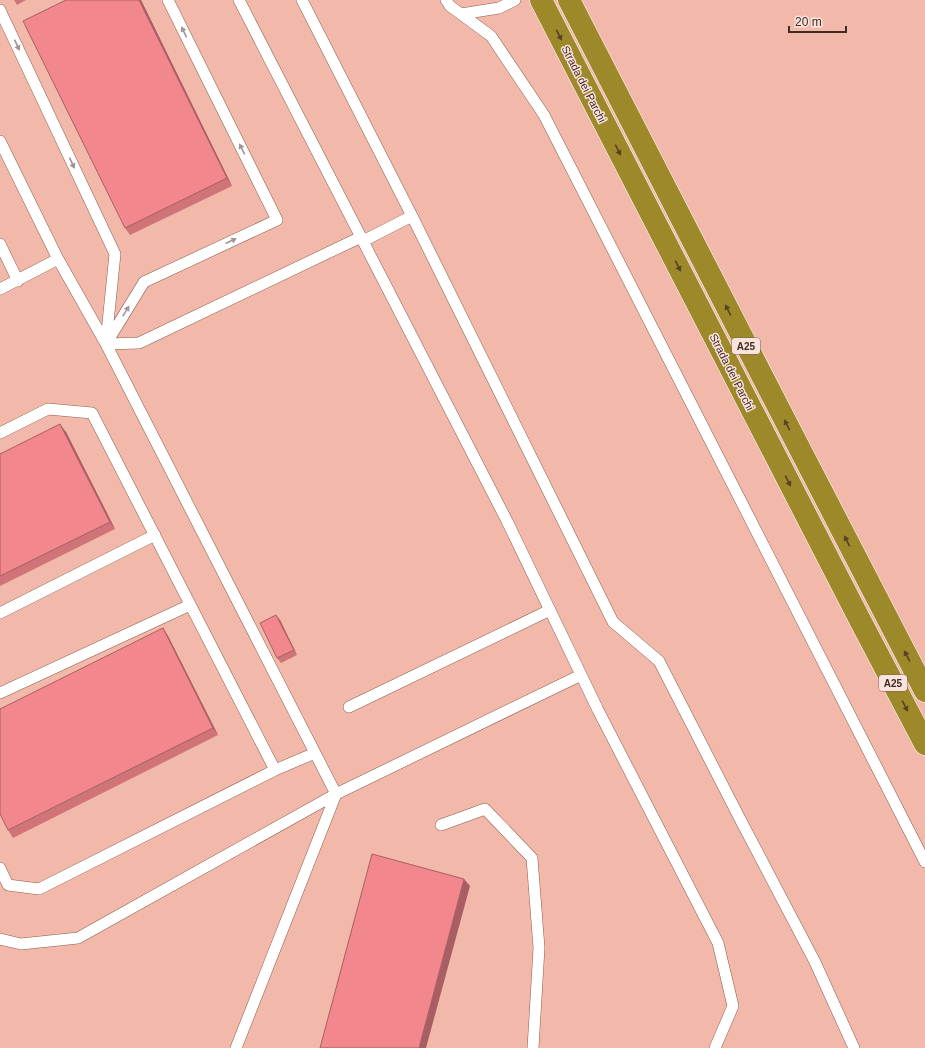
<svg xmlns="http://www.w3.org/2000/svg" width="925" height="1048" viewBox="0 0 925 1048" font-family="Arial,sans-serif">
	<rect width="100%" height="100%" fill="#f2b9aa"/>
	<g fill="none" stroke-linecap="round" stroke-linejoin="round">
		<defs>
			<path id="service" d="M 239,0 L 507,521 L 598,710 L 718,943 L 733,1006 L 715,1048
				M 302,0 L 412,216
				M 446,0 L 450,6 L 491,36 L 544,115 L 925,862
				M 0,10 L 115,254 L 106,342
				M 461,14 L 499,8 L 515,0
				M 0,141 L 58,259 L 106,344 L 336,794 L 236,1048
				M 363,241 L 412,216 L 613,622 L 659,661 L 739,817 L 815,962 L 854,1048
				M 0,244 L 18,281
				M 0,289 L 58,259
				M 106,344 L 144,282 L 277,220 L 168,0
				M 106,344 L 139,343 L 361,237
				M 0,433 L 48,409 L 92,413 L 275,770
				M 0,613 L 155,535
				M 0,693 L 190,605
				M 349,707 L 550,610
				M 441,825 L 485,809 L 532,858 L 539,948 L 533,1048
				M 0,868 L 8,885 L 39,889 L 275,770 L 315,753
				M 0,939 L 21,944 L 78,938 L 336,794 L 581,675"/>
			<path id="motorway" d="M 541,0 L 861,622 L 925,744
				M 569,0 L 789,428 L 925,691"/>
		</defs>
		<!-- service casing -->
		<use href="#service" stroke="#8d5c4e" stroke-width="12"/>
		<!-- motorway casing -->
		<use href="#motorway" stroke="#fff" stroke-width="23"/>
		<!-- service -->
		<use href="#service" stroke="#fff" stroke-width="11"/>
		<!-- motorway -->
		<use href="#motorway" stroke="#9d882a" stroke-width="22"/>
	</g>
	<!-- wall -->
	<path fill="#d0747a" d="M 14,0 L 26,0 L 17,5 Z
		M 141,0 L 232,186 L 130,235 L 125,228 Z
		M 66,432 L 115,529 L 0,586 L 0,454 Z
		M 280,620 L 297,655 L 281,663 L 277,658 Z
		M 163,628 L 168,636 L 218,735 L 13,838 L 8,830 Z"/>
	<!-- shaded-wall -->
	<path fill="#a95e63" d="M 139,0 L 141,0 L 232,186 L 227,178 Z
		M 60,424 L 66,432 L 115,529 L 110,522 Z
		M 276,615 L 280,620 L 297,655 L 294,650 Z
		M 163,628 L 168,636 L 218,735 L 213,728 Z
		M 464,879 L 470,886 L 426,1048 L 419,1048 Z"/>
	<!-- building -->
	<path fill="#f2878e" stroke="#a95e63" d="M 66,0 L 139,0 L 227,178 L 125,228 L 23,21 Z
		M 60,424 L 110,522 L 0,576 L 0,454 Z
		M 276,615 L 294,650 L 277,658 L 260,623 Z
		M 163,628 L 213,728 L 8,830 L 0,814 L 0,709 Z
		M 372,854 L 464,879 L 419,1048 L 320,1048 Z"/>
	<!-- one-way arrows -->
	<defs><path id="oneway-solid" d="M-6-.8H1V-3.2L6.5 0L1 3.2V.8H-6Z"/></defs>
	<g fill="#a09492">
		<use href="#oneway-solid" transform="translate(184 32) rotate(-116)"/>
		<use href="#oneway-solid" transform="translate(17 45) rotate(65)"/>
		<use href="#oneway-solid" transform="translate(242 149) rotate(-116)"/>
		<use href="#oneway-solid" transform="translate(72 163) rotate(65)"/>
		<use href="#oneway-solid" transform="translate(231 241) rotate(-25)"/>
		<use href="#oneway-solid" transform="translate(126 311) rotate(-58)"/>
	</g>
	<g fill="#574226">
		<use href="#oneway-solid" transform="translate(559 35) rotate(63)"/>
		<use href="#oneway-solid" transform="translate(618 150) rotate(63)"/>
		<use href="#oneway-solid" transform="translate(678 266) rotate(63)"/>
		<use href="#oneway-solid" transform="translate(728 310) rotate(-117)"/>
		<use href="#oneway-solid" transform="translate(787 425) rotate(-117)"/>
		<use href="#oneway-solid" transform="translate(788 481) rotate(63)"/>
		<use href="#oneway-solid" transform="translate(847 541) rotate(-117)"/>
		<use href="#oneway-solid" transform="translate(907 656) rotate(-118)"/>
		<use href="#oneway-solid" transform="translate(905 706) rotate(62)"/>
	</g>
	<g text-anchor="middle" dominant-baseline="central" stroke-width="3" stroke-linejoin="round" paint-order="stroke">
		<!-- shield labels -->
		<g fill="#fbe3dd" stroke="#78625c" stroke-width="1">
			<rect x="732" y="338" width="28" height="16" rx="3"/>
			<rect x="879" y="675" width="28" height="16" rx="3"/>
		</g>
		<g font-size="10" font-weight="bold" fill="#402a24">
			<text x="746" y="346">A25</text>
			<text x="893" y="683">A25</text>
		</g>
		<!-- street labels -->
		<g font-size="11" fill="#402a24" stroke="#fbe3dd">
			<text transform="translate(584 84) rotate(63)">Strada dei Parchi</text>
			<text transform="translate(732 372) rotate(63)">Strada dei Parchi</text>
		</g>
	</g>
	<!-- scale -->
	<path d="M789 26v6h57v-6" fill="none" stroke="#402a24" stroke-width="2"/>
	<text x="795" y="26" font-size="12" fill="#402a24" stroke="#fbe3dd" stroke-width="3" paint-order="stroke">20 m</text>
</svg>
